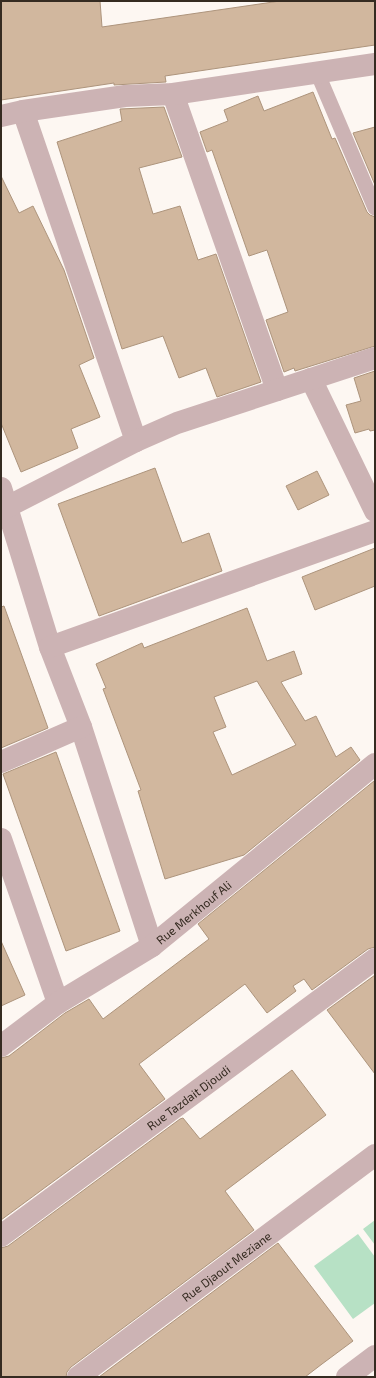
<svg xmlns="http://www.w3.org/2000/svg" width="376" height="1378" viewBox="0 0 376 1378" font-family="'Exo 2',sans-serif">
	<rect width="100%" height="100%" fill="#fdf7f2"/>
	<!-- green -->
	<path fill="#b7e1c5" d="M 375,1220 L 375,1245 L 363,1229 Z
		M 358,1234 L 375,1257 L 375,1303 L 353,1319 L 314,1266 Z"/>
	<!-- building -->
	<path fill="#d1b79e" stroke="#ad947c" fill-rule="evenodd" d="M 1,1 L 100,1 L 102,27 L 280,1 L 375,1 L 375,45 L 165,76 L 166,82 L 114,85 L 114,83 L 1,100 Z
		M 313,92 L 332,139 L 335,138 L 367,212 L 370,215 L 375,217 L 375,346 L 295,371 L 294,368 L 284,372 L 266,320 L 288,312 L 267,250 L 249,256 L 212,150 L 207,152 L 200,132 L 228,121 L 224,110 L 258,96 L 264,111 Z
		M 164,107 L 182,157 L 139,168 L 153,214 L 180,206 L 198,260 L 216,254 L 261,382 L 217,397 L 206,368 L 179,378 L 163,336 L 122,349 L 57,142 L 122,121 L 120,109 Z
		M 375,127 L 375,185 L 353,133 Z
		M 1,176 L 19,213 L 33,206 L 64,270 L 94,358 L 79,365 L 100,417 L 71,429 L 78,448 L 21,472 L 1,423 Z
		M 375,371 L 375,430 L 370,431 L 369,429 L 355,433 L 346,405 L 361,401 L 354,378 Z
		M 155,468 L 182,543 L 209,533 L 222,571 L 99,616 L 58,504 Z
		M 317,471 L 329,495 L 298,510 L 286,486 Z
		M 375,548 L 375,586 L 315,610 L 302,577 Z
		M 4,606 L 48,728 L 1,748 L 1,607 Z
		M 247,608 L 267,661 L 294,651 L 302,674 L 281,682 L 305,721 L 316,716 L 336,757 L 351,747 L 360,760 L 244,855 L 165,879 L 138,791 L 141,790 L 103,689 L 106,688 L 96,664 L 142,643 L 144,648 ZM 257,681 L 296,745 L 232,775 L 213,732 L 226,727 L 214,697 Z
		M 56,752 L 120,931 L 66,951 L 3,774 Z
		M 374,781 L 375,947 L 368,949 L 312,990 L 304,979 L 293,986 L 296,991 L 267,1013 L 245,984 L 139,1064 L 165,1099 L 1,1220 L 1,1058 L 9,1056 L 65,1013 L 89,999 L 103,1019 L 209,939 L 198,924 Z
		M 1,941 L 25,995 L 1,1006 Z
		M 375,975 L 375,1074 L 327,1010 Z
		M 292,1070 L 326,1115 L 225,1191 L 254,1230 L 71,1367 L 67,1372 L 66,1377 L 1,1377 L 1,1248 L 8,1246 L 180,1119 L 183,1118 L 200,1139 Z
		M 278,1243 L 353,1341 L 322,1364 L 305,1377 L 99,1377 Z"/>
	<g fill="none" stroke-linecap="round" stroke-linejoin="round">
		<!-- service -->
		<path stroke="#ccb3b4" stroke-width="15" d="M 317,72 L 375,208"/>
		<!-- minor -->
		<g stroke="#ccb3b4" stroke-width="22">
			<path d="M 173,94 L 277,390"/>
			<path d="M 23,111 L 136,441"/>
			<path d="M 311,379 L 375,511"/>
			<path d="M 1,488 L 50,647 L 81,727 L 152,946"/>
			<path d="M 1,510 L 136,441 L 177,423 L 375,358"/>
			<path d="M 50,647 L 375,531"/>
			<path d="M 1,762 L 81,727"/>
			<path d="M 1,839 L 58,1003"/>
			<path id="s1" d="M 1,1046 L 58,1003 L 152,946 L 375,764"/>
			<path id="s2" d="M 1,1236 L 375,959"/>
			<path id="s3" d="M 78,1377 L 375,1155"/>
			<path d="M 347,1377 L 375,1356"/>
		</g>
		<!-- tertiary -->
		<path stroke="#ccb3b4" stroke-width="22" d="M 1,116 L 23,111 L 125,96 L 173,94 L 375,64"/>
	</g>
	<g text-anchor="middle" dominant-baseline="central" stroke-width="4" stroke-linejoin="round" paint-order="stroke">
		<!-- street labels -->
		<g font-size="12" fill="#352b21" stroke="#fdf7f2">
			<text stroke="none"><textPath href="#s1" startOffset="235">Rue Merkhouf Ali</textPath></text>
			<text stroke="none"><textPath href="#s2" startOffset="233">Rue Tazdait Djoudi</textPath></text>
			<text stroke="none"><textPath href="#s3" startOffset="185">Rue Djaout Meziane</textPath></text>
		</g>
	</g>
	<!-- border -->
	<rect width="376" height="1378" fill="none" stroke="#352b21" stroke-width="4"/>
</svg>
